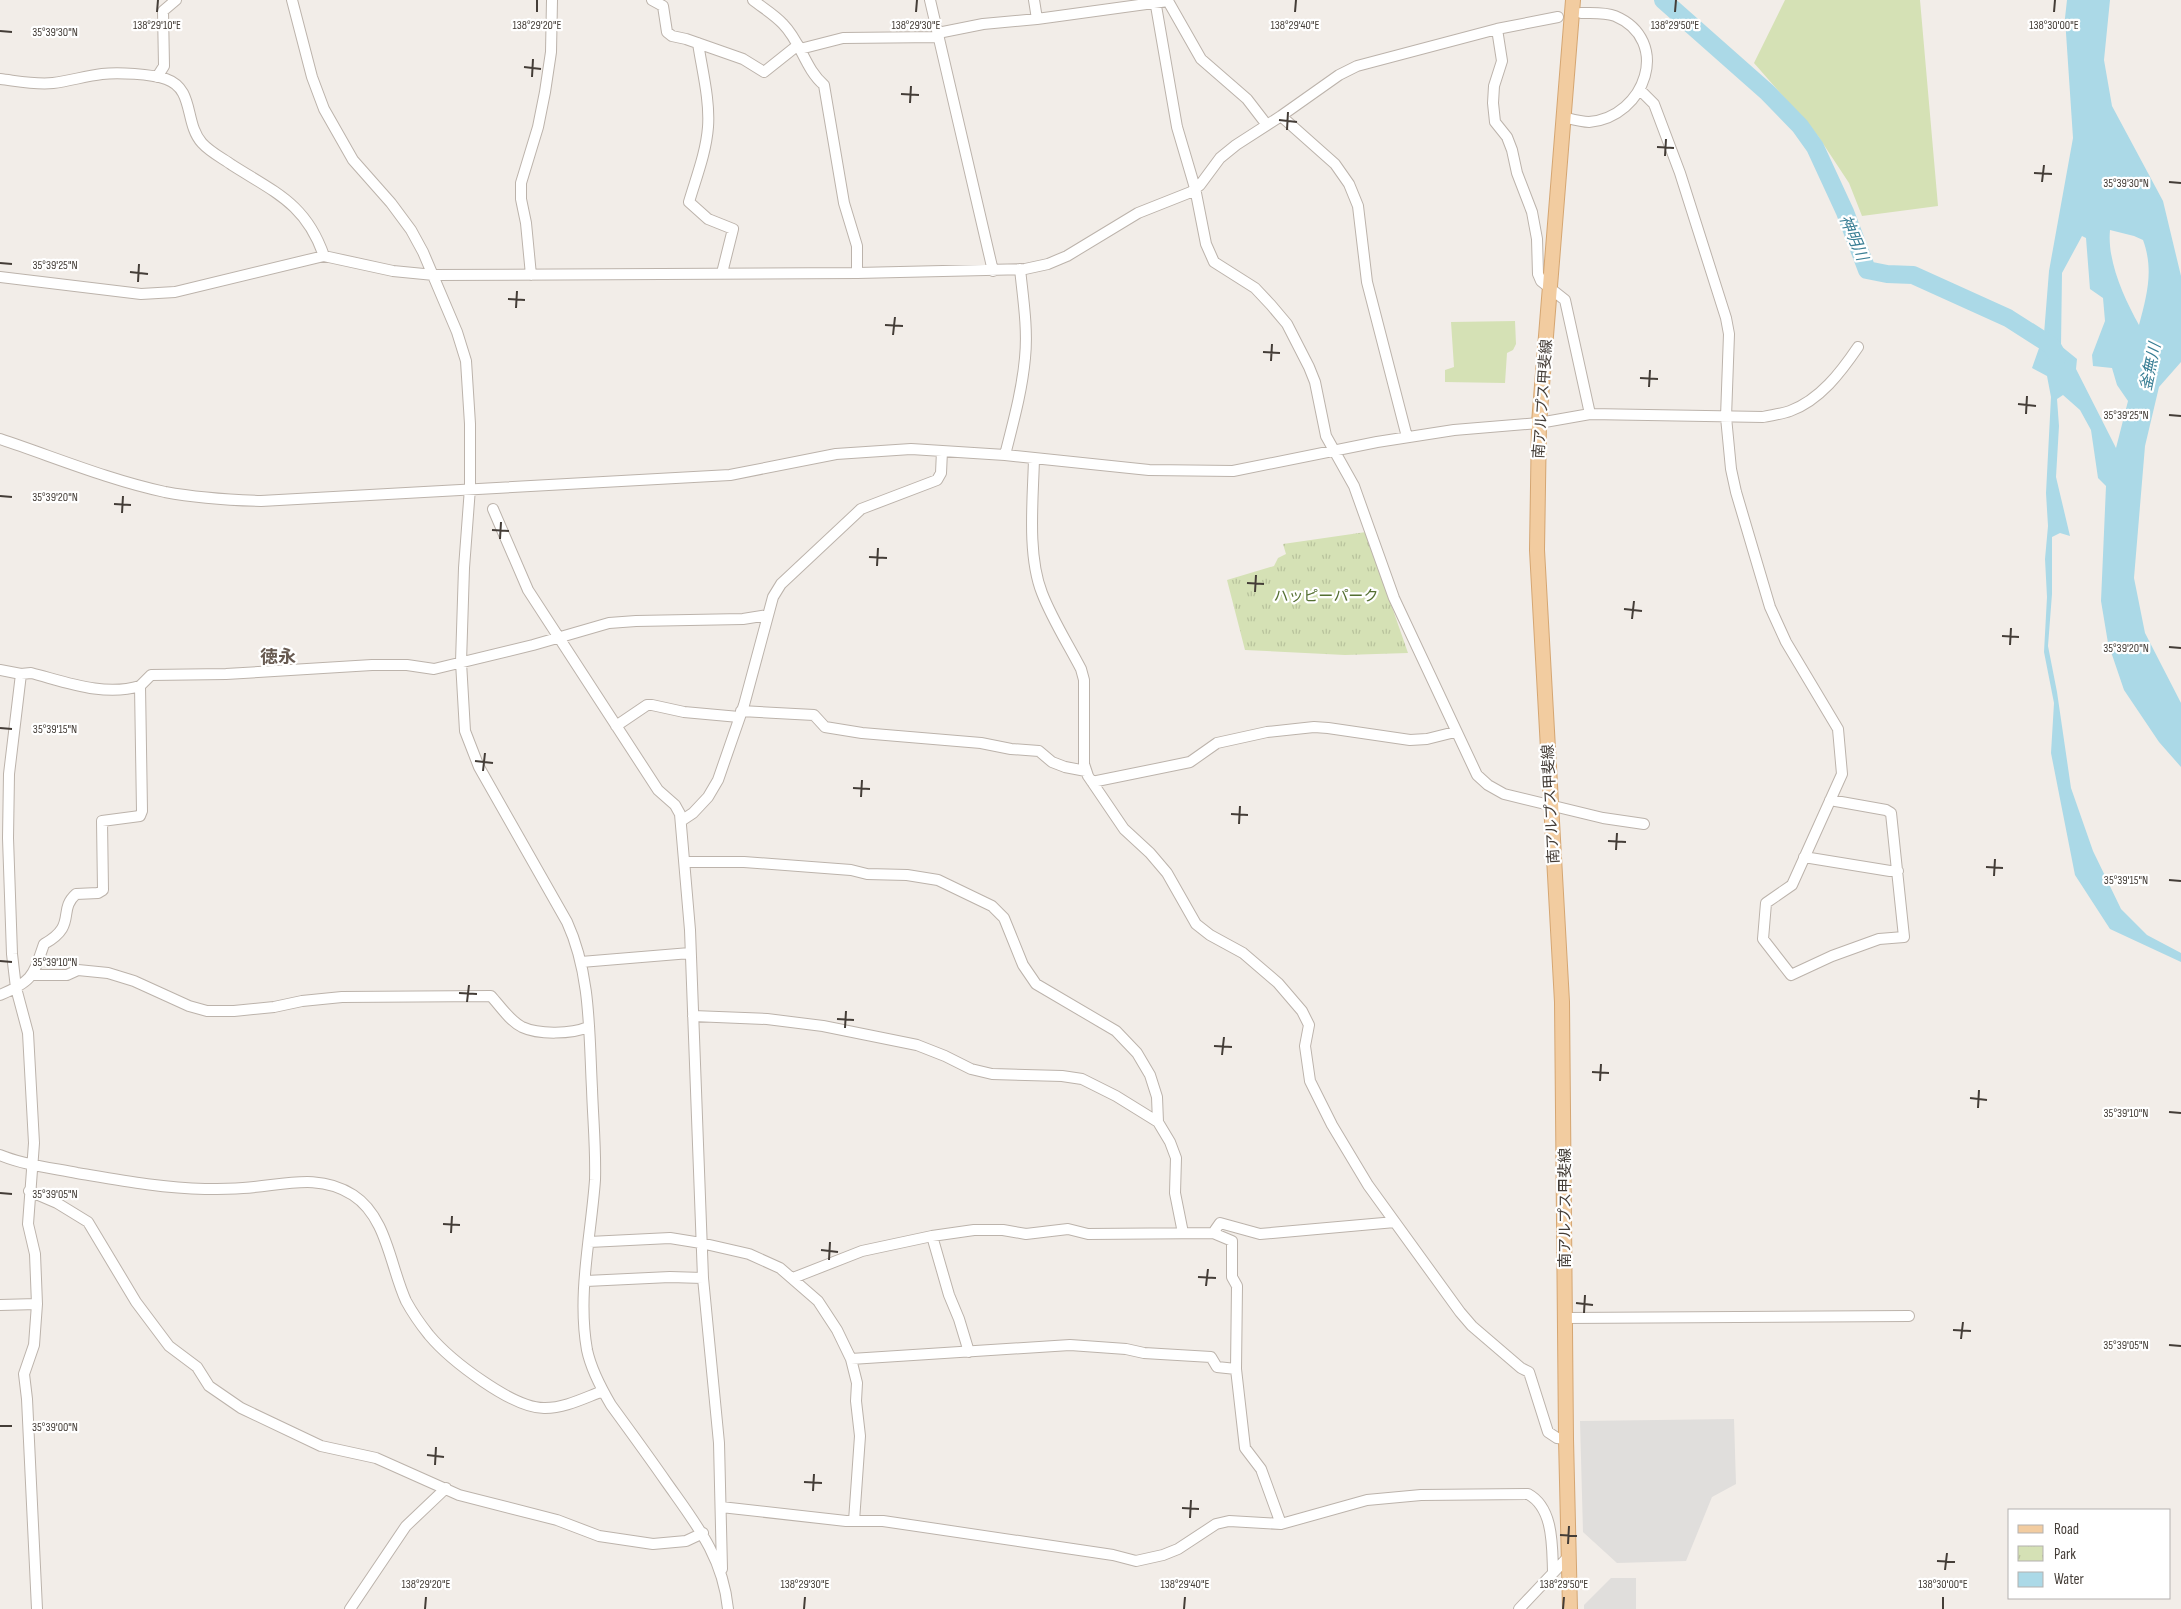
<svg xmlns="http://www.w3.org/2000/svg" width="2181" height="1609" viewBox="0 0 2181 1609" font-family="'Sofia Sans Condensed','Noto Sans JP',sans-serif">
	<defs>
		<pattern id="park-tufts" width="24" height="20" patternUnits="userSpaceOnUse" patternTransform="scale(1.25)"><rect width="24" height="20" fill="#d5e1b5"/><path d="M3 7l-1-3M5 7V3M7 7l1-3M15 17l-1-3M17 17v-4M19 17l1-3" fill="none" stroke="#b8c29c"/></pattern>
	</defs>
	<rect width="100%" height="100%" fill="#f2ede8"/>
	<!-- park -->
	<path fill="url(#park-tufts)" d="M 1366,532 L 1408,653 L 1345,655 L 1245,650 L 1227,580 L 1274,566 L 1278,558 L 1286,554 L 1283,544 Z"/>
	<!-- pitch -->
	<path fill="#d5e1b5" d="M 1785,0 L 1920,0 L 1938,206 L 1862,216 L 1849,183 L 1818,136 L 1754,63 Z
		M 1515,321 L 1516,344 L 1513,350 L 1507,353 L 1505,383 L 1445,382 L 1445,370 L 1454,367 L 1451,322 Z"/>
	<!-- parking -->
	<path fill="#e0dedc" d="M 1734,1419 L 1736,1484 L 1712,1497 L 1686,1561 L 1617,1563 L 1583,1532 L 1580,1421 Z
		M 1611,1578 L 1636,1578 L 1636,1609 L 1584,1609 L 1584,1605 Z"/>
	<!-- water -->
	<path fill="#abd9e7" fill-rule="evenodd" d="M 2067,0 L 2110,0 L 2104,60 L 2112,106 L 2163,201 L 2181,276 L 2181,362 L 2159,387 L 2145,446 L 2134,578 L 2145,633 L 2181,703 L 2181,767 L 2159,742 L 2124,690 L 2108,643 L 2101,601 L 2106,486 L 2098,478 L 2091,430 L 2080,410 L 2063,395 L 2057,399 L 2059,426 L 2056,477 L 2070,536 L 2060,533 L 2052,537 L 2052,594 L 2048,646 L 2057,692 L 2071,788 L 2093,851 L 2121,909 L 2147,935 L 2181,953 L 2181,962 L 2110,929 L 2075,875 L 2051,753 L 2054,703 L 2044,652 L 2047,597 L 2045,559 L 2048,526 L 2046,493 L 2051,397 L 2047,376 L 2032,368 L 2044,334 L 2049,271 L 2073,138 L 2065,18 ZM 2110,230 L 2134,236 L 2143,240 C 2154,270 2147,295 2139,325 C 2124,298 2107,261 2110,230 ZM 2082,236 L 2086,238 L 2090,289 L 2103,298 L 2105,321 L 2092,355 L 2093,366 L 2112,368 L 2117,385 L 2128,401 L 2116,448 L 2076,369 L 2077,359 L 2061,346 L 2062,273 Z"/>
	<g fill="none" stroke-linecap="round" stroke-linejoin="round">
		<!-- river -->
		<path stroke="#abd9e7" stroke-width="18" d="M 1663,0 L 1767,92 L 1800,126 L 1815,147 L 1845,212 L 1867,270 L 1887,274 L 1913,275 L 2008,318 L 2052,346 L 2058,357"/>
		<defs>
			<path id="minor" d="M 292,0 L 312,77 L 324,109 L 353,160 L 391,203 L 411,230 L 423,252 L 457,332 L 466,361 L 470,424 L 470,488 L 464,568 L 461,662 L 465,731 L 479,767 L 567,922 C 591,974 589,1034 592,1089 C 593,1119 596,1150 595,1180 C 591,1236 577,1294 587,1350 C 591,1369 601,1388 611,1405 C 630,1431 649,1457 667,1483 C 696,1524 723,1557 728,1609
				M 652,0 L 663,6 L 667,32 L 672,36 L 686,39 L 743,59 L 764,72 L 798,45
				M 753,0 C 763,8 775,15 783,24 C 801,42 805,69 824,85 L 844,203 L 857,246 L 857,273
				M 930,0 L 993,271
				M 1034,0 L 1037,19
				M 1155,0 L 1177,127 L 1195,188 L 1206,244 L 1214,262 L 1255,288 L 1271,305 L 1287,324 L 1309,367 L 1315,382 L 1326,436 L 1354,486 L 1394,598 L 1477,775 L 1488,785 L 1504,794 L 1603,818 L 1644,824
				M 1497,29 L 1502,61 L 1494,86 L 1493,103 L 1495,122 L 1507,137 L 1512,150 L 1517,173 L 1532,212 L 1537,239 L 1538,274 L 1541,281 L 1565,300 L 1590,414
				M 938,33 L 983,24 L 1037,19 L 1168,1 L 1201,59 L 1247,99 L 1267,125
				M 698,43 C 702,70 710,100 708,127 C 706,153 696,178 689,202 L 708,219 L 733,229 L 722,273
				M 800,49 L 843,38 L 939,37
				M 157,77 L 164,66 L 163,11 L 176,0
				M 0,79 C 17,81 36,85 53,83 C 70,81 85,76 102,74 C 118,72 151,74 166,79 C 195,89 184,123 202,143 C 210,152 222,158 232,165 C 276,193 306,204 324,256
				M 1640,90 L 1654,104 L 1680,173 L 1726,318 L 1729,334 L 1726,417 L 1731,469 L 1736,492 L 1770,607 L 1786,642 L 1838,729 L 1842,774 L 1792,885 L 1766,903 L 1763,939 L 1791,975 L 1832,956 L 1879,939 L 1904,937 L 1891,813 L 1886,810 L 1830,800
				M 1281,116 L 1335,164 L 1349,184 L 1358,206 L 1367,282 L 1407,437
				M 1563,117 C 1571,119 1581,122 1589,122 C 1646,117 1672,40 1615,16 C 1605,12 1592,13 1581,13
				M 531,275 L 526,223 L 521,199 L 521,183 L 538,127 L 545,92 L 551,52 L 552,0
				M 0,277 L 141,294 L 175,292 L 324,256 L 393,271 L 434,275 L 857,273 L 1025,269 L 1048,264 L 1067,256 L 1138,213 L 1191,192 L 1200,185 L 1220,158 L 1236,145 L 1281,116 L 1339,75 L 1357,66 L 1497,29 L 1558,17
				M 0,439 C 54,457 109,480 165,492 C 197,498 228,500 261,501 L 730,475 L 836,454 L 911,449 L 1005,455 L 1149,470 L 1233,471 L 1377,442 L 1454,430 L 1539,423 L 1590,414 L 1763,417 C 1772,415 1782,414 1790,411 C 1820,400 1841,372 1858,347
				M 1005,455 C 1013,423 1022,391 1025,358 C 1028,329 1023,298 1020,269
				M 1034,459 C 1033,499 1027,555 1042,593 C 1052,619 1068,644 1081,669 L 1084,680 L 1084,764 L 1088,776 L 1124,829 L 1150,853 L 1167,873 L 1196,924 L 1210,935 L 1243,953 L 1278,983 L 1302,1011 L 1309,1025 L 1305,1046 L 1310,1081 L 1332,1125 L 1368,1185 L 1460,1312 L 1472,1326 L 1521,1368 L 1529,1372 L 1548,1432 L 1557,1438 L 1566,1439
				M 493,509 L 528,590 L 658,790 L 675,805 L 680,814 L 690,930 L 703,1278 L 719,1443 L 722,1569
				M 0,670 L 21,674
				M 741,711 L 814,715 L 825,727 L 862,733 L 981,743 L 1011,749 L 1039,751 L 1052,762 L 1065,767 L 1086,771
				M 616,726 L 647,705 L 652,705 L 684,712 L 739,717
				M 1092,782 L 1190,762 L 1217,743 L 1267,732 L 1314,727 L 1328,728 L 1410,740 L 1427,739 L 1455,732
				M 681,821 L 693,813 L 708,797 L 718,780 L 744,705 L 773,597 L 781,584 L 861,509 L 937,480 L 941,473 L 942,451
				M 1804,857 L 1890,871 L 1898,871
				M 685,862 L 744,862 L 851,870 L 867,874 L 907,875 L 938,880 L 992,906 L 1004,918 L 1023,965 L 1036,984 L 1116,1031 L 1137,1053 L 1150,1075 L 1157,1097 L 1158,1122
				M 581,962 L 690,953
				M 33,975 L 67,975 L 78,970 L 108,973 L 134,981 L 189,1006 L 207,1011 L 234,1011 L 274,1007 L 302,1001 L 342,997 L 491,996 C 500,1006 510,1021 522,1027 C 539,1035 572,1034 588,1027
				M 0,995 C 33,981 33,976 44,944 C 78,925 57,911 76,894 L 98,893 L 103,890 L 102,821 L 140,816 L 142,811 L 140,686 L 151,675 L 226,674 L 372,665 L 407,665 L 434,669 L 533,645 L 609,623 L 636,621 L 743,619 L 768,615
				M 693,1016 L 767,1019 L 823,1026 L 917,1045 L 945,1056 L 971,1069 L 992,1074 L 1062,1076 L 1082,1079 L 1116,1096 L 1158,1122 L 1170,1142 L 1176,1158 L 1175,1193 L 1183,1233
				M 0,1155 C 24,1165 52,1168 77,1173 C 119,1180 162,1188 205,1189 C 217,1189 230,1189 243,1188 C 281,1186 318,1172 353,1195 C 387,1217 390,1266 406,1301 C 412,1312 421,1325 429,1335 C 450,1360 513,1409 545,1408 C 565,1408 584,1398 603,1391
				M 29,1191 L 57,1203 L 88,1222 L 136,1302 L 169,1346 L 197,1367 L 209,1386 L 241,1408 L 321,1446 L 376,1458 L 459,1495 L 557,1520 L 599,1536 L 653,1544 L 686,1541 L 703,1533
				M 1213,1233 L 1220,1223 L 1260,1234 L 1395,1222
				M 932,1236 L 949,1295 L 959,1319 L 969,1352
				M 589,1242 L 670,1238 L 701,1243 L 749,1254 L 780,1268 L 818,1301 L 837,1330 L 851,1359 L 1070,1345 L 1126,1349 L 1144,1353 L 1211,1357 L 1217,1367 L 1236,1369
				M 793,1278 L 862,1251 L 932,1236 L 974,1230 L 1003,1230 L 1026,1234 L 1068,1229 L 1088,1234 L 1213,1233 L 1232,1241 L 1232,1277 L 1237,1286 L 1236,1369 L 1245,1448 L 1261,1469 L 1281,1524
				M 586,1281 L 670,1277 L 703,1278
				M 0,1305 L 37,1304
				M 1565,1318 L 1909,1316
				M 851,1359 L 857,1383 L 856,1401 L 860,1436 L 854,1521
				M 721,1507 L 846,1521 L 883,1521 L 1113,1555 L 1136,1561 L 1163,1555 L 1178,1549 L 1216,1524 L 1229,1521 L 1281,1524 L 1367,1500 L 1421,1495 L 1528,1494 C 1554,1508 1552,1547 1553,1571
				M 37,1609 L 27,1399 L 24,1374 L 34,1345 L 37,1304 L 35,1254 L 28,1224 L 34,1143 L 28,1033 L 16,988 L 12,954 L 8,838 L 9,774 L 21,674 L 31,673 C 66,682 104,697 140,686
				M 350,1609 L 406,1526 L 446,1488
				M 1519,1609 L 1570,1555"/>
			<path id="major" d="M 1570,1609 L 1566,1439 L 1562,1002 L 1537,550 L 1539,423 L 1573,0"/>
		</defs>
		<!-- minor casing -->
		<use href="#minor" stroke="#bcb3ab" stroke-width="12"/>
		<!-- major casing -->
		<use href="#major" stroke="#d5a672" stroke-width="16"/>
		<!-- minor -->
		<use href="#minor" stroke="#fff" stroke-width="10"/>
		<!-- major -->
		<use href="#major" stroke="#f2cca0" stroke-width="14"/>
	</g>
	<!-- ticks -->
	<path fill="none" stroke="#443d37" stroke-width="2" d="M 157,12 L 158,0M 537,12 L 537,0M 916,12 L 917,0M 1295,12 L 1296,0M 1675,12 L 1676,0M 2054,12 L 2055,0M 0,31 L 12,32M 524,67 L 541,69M 532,77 L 533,59M 901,94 L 919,95M 910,103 L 911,86M 1279,120 L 1297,122M 1287,130 L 1288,112M 1657,147 L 1674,148M 1665,156 L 1666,139M 2034,173 L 2052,174M 2042,182 L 2044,165M 2169,182 L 2181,183M 0,263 L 12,264M 130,272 L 148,274M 138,282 L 139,264M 508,299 L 525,300M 516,308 L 517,291M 885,325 L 903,326M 893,335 L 895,317M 1263,352 L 1280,353M 1271,361 L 1272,344M 1640,378 L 1658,379M 1649,387 L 1650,370M 2018,404 L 2036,406M 2026,414 L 2027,396M 2169,415 L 2181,416M 0,496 L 12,497M 114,504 L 131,505M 122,513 L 123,496M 492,530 L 509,531M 500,539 L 501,522M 869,557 L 887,558M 877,566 L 878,548M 1247,583 L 1264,584M 1255,592 L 1256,575M 1624,609 L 1642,611M 1632,619 L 1634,601M 2002,636 L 2019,637M 2010,645 L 2011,628M 2169,647 L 2181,648M 0,728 L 12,729M 475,761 L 493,763M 483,771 L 485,753M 853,788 L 870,789M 861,797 L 862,780M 1231,814 L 1248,815M 1239,824 L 1240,806M 1608,841 L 1626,842M 1616,850 L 1617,833M 1986,867 L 2003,868M 1994,876 L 1995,859M 2169,880 L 2181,881M 0,961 L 12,962M 459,993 L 477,994M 467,1002 L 469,985M 837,1019 L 854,1020M 845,1028 L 846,1011M 1214,1046 L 1232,1047M 1222,1055 L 1224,1037M 1592,1072 L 1609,1073M 1600,1081 L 1601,1064M 1970,1098 L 1987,1100M 1978,1108 L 1979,1090M 2169,1112 L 2181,1113M 0,1193 L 12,1194M 443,1224 L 460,1225M 451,1233 L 452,1216M 821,1250 L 838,1252M 829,1260 L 830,1242M 1198,1277 L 1216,1278M 1206,1286 L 1208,1269M 1576,1303 L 1593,1305M 1584,1313 L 1585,1295M 1953,1330 L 1971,1331M 1961,1339 L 1963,1322M 2169,1345 L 2181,1346M 0,1426 L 12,1426M 427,1455 L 444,1457M 435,1465 L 436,1447M 804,1482 L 822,1483M 813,1491 L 814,1474M 1182,1508 L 1199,1509M 1190,1518 L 1191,1500M 1560,1535 L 1577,1536M 1568,1544 L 1569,1526M 1937,1561 L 1955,1562M 1945,1570 L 1947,1553M 425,1609 L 426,1597M 804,1609 L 805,1597M 1184,1609 L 1185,1597M 1563,1609 L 1564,1597M 1943,1609 L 1943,1597"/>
	<g text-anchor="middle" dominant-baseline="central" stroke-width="4.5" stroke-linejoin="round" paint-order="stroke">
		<!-- street labels -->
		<g font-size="15" fill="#443d37" stroke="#fff">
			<text transform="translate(1543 399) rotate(-86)">南アルプス甲斐線</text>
			<text transform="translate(1551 804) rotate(-93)">南アルプス甲斐線</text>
			<text transform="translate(1565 1208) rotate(-90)">南アルプス甲斐線</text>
		</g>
		<!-- park labels -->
		<g font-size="15" fill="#546f31" stroke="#fff">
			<text x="1326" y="596">ハッピーパーク</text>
		</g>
		<!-- water labels -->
		<g font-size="16" font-style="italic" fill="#397e94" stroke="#fff">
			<text transform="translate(1853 238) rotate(67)">神明川</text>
			<text transform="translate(2151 367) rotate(-78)">釜無川</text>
		</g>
		<!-- quarter labels -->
		<g font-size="18" font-weight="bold" fill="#665950" stroke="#fff">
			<text x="278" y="657">徳永</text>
		</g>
	</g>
	<g font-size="12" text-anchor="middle" fill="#443d37" stroke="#fff" stroke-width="4.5" stroke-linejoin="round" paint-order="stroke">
		<text x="157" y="29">138°29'10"E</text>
		<text x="537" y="29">138°29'20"E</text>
		<text x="916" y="29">138°29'30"E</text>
		<text x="1295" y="29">138°29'40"E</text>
		<text x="1675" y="29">138°29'50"E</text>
		<text x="2054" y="29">138°30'00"E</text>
		<text x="55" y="36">35°39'30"N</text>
		<text x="2126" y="187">35°39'30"N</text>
		<text x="55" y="269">35°39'25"N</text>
		<text x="2126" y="419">35°39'25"N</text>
		<text x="55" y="501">35°39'20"N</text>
		<text x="2126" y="652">35°39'20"N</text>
		<text x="55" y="733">35°39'15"N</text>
		<text x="2126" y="884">35°39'15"N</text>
		<text x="55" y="966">35°39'10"N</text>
		<text x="2126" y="1117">35°39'10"N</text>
		<text x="55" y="1198">35°39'05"N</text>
		<text x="2126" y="1349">35°39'05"N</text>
		<text x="55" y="1431">35°39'00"N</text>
		<text x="426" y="1588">138°29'20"E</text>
		<text x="805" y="1588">138°29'30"E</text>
		<text x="1185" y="1588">138°29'40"E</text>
		<text x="1564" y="1588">138°29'50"E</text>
		<text x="1943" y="1588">138°30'00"E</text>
	</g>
	<!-- legend -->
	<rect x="2008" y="1509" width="162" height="90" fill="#ffffff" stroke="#b4b1af"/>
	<rect x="2018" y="1525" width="25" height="8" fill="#f2cca0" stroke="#b4b1af"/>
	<text x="2054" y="1534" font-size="15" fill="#443d37">Road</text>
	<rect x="2018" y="1546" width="25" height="15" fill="url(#park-tufts)" stroke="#b4b1af"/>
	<text x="2054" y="1559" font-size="15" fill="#443d37">Park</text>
	<rect x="2018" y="1572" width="25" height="15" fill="#abd9e7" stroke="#b4b1af"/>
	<text x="2054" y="1584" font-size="15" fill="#443d37">Water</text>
</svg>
